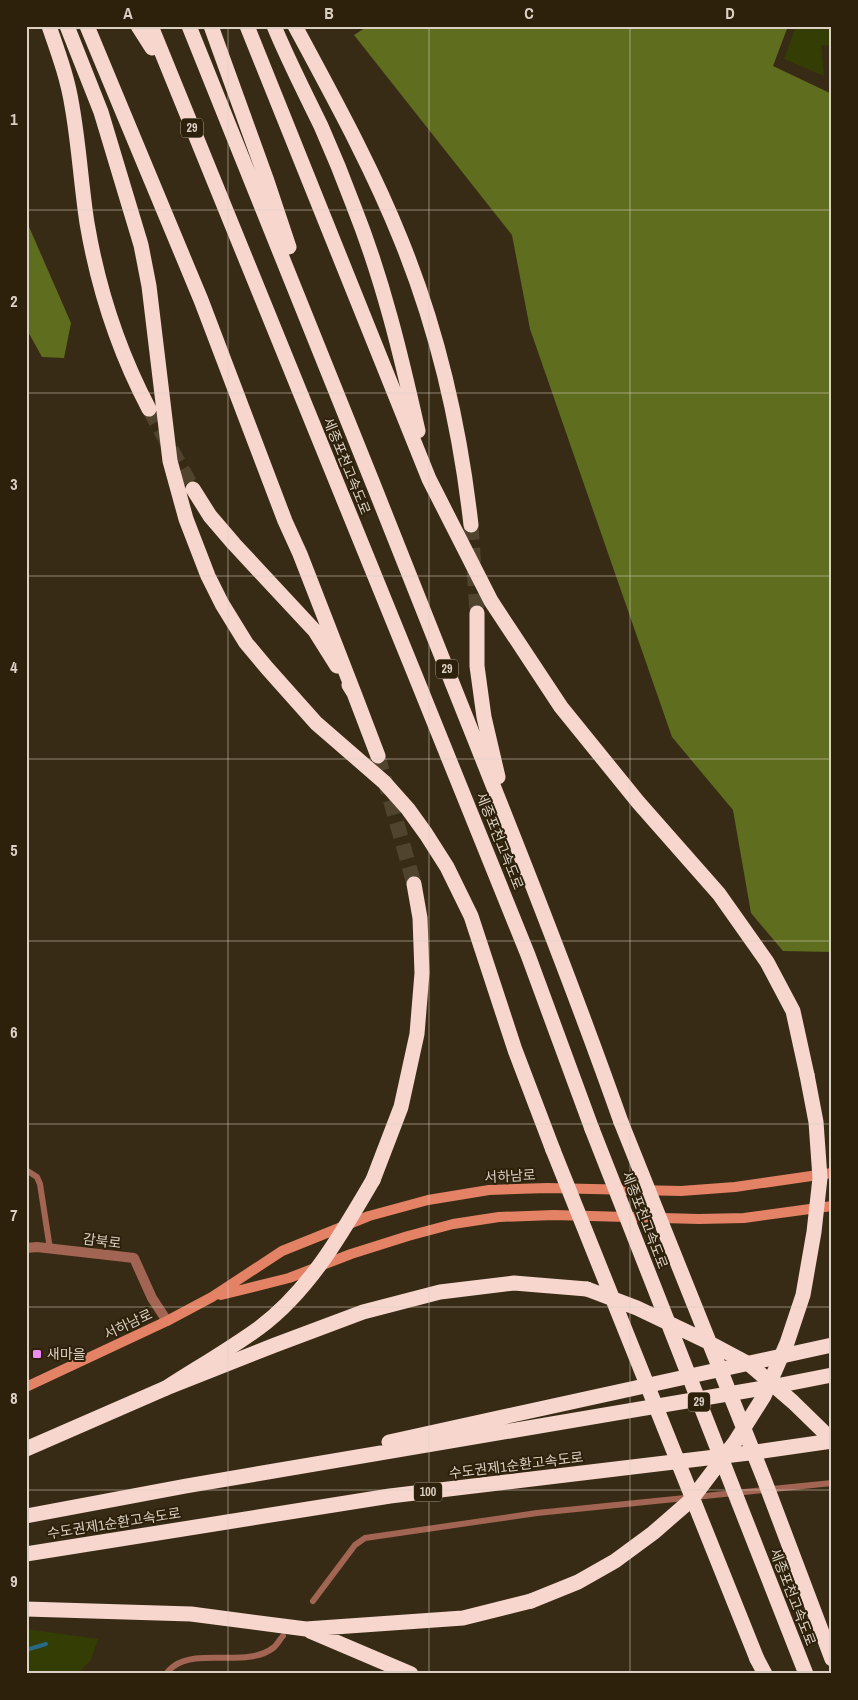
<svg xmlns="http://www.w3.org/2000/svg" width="858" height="1700" viewBox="0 0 858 1700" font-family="'Archivo Narrow','Noto Sans KR',sans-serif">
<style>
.green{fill:#343d04}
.forest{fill:#5f6d1e}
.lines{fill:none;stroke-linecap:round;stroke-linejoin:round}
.stream{stroke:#286983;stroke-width:4}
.highway-tunnel{stroke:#50442f;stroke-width:15;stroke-dasharray:15 8;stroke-linecap:butt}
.lane{stroke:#a26553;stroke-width:6}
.street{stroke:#a26553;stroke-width:10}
.secondary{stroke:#e48266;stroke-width:10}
.highway{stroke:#f6d6cd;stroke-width:15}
.highway-bridge{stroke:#f6d6cd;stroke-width:15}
.grid{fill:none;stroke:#dad1c4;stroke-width:1;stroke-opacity:0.55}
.poi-dot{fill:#f08bf6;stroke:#2e210b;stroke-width:2}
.labels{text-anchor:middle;stroke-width:4;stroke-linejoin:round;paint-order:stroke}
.shield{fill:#2e210b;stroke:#a69c8c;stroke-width:1}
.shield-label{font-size:12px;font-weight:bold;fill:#dad1c4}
.street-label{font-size:14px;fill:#dad1c4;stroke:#2e210b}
.poi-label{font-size:14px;fill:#dad1c4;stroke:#2e210b;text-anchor:start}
.neatline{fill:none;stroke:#dad1c4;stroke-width:2}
.grid-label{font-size:16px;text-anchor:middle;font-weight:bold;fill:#dad1c4}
</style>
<rect width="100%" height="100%" fill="#382b15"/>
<path class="green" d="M 796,26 L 832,26 L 832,46 L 821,45 L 824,76 L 784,59 Z
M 26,1629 L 98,1639 L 91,1660 L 79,1672 L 26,1674 Z"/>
<path class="forest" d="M 368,26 L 788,26 L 773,66 L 832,94 L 832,952 L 783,951 L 751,913 L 733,810 L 672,737 L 530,329 L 512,235 L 354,35 Z
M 26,220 L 71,323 L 64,358 L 42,357 L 26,328 Z"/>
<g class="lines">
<path class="stream" d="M 26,1650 L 46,1644"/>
<path class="highway-tunnel" d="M 149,409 L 193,489
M 471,525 L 477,613
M 378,756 L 414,884"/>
<path class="lane" d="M 26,1170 L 37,1177 L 40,1184 L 50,1249
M 313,1601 L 355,1545 L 365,1538 L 537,1513 L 832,1483
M 166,1674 C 168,1671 171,1668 174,1666 C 199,1648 247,1668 273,1648 C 277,1645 280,1639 283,1636"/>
<path class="street" d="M 26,1248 L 37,1247 L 134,1258 L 152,1298 L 167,1321"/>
<path class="secondary" d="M 221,1295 L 289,1278 L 351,1254 L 408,1236 L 453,1224 L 499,1217 L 554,1215 L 699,1219 L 744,1218 L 832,1206
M 26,1387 L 167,1321 L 212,1297 L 282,1251 L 369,1216 L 428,1200 L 489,1190 L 547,1188 L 681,1191 L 735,1187 L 832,1173"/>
<path class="highway" d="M 49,26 C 58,52 68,79 72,106 C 79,145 81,184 87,223 C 98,288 118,350 149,409
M 67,26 L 101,112 L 141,245 L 149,286 L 170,461 L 186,519 L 208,576 L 222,604 L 246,643 L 267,668 L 316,723 L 384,782 L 408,809 L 426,834 L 447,867 L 471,916 L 515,1050 L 553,1150
M 87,26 L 201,300 L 285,521 L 300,554 L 354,693
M 138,26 L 152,48
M 151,26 L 415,675 L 528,955 L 592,1129
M 189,26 C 278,246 366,465 453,685 C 511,830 569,975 621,1122
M 211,26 L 267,181 L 289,247
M 247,26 L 429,479 L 491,601 L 561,707 L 638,802 L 719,894 L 767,962 L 793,1011 L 807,1075
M 274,26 C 288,60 305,93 321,126 C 333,153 344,180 354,207 C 383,280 401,355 418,431
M 295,26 C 332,95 372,167 401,240 C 438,331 460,427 471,525
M 193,489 L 210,516 L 234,544 L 315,631 L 337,666
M 477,613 L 477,666 L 484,717 L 498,777
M 349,685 L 354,693 L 378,756
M 373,1180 L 401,1107 L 417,1034 L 422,973 L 420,918 L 414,884
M 389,1442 L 832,1345
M 26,1449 L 166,1388 L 275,1345 L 363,1312 L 440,1292 L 514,1283 L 587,1289
M 26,1516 L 186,1486 L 781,1385 L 832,1375
M 26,1554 L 390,1496 L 749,1453 L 832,1441
M 26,1609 L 191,1614 L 306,1629 L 463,1618 L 531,1601
M 310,1631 L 411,1674
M 757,1659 L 765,1674"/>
<path class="highway-bridge" d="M 621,1122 L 764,1479 L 832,1659
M 592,1129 L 806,1674
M 553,1150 L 757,1659
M 587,1289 L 637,1308 L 704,1340 L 749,1364 L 793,1402 L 832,1440
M 166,1388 C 197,1368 230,1349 259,1328 C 310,1290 342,1233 373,1180
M 531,1601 L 578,1582 L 615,1561 L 653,1533 L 691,1500 L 735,1442 L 764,1396 L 787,1343 L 803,1295 L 814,1232 L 820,1178 L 816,1122 L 807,1075"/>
</g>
<path class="grid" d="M 228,26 L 228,1674M 429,26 L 429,1674M 630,26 L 630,1674M 26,210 L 832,210M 26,393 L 832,393M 26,576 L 832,576M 26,759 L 832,759M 26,941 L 832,941M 26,1124 L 832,1124M 26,1307 L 832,1307M 26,1490 L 832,1490"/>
<rect class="poi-dot" x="32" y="1349" width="10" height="10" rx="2.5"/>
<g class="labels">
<g class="shield">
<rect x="181" y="118.5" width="22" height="19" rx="4"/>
<rect x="436" y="659.5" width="22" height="19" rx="4"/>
<rect x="688" y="1392.5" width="22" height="19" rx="4"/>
<rect x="414" y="1482.5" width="28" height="19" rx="4"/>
</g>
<g class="shield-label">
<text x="192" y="132">29</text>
<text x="447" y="673">29</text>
<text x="699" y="1406">29</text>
<text x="428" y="1496">100</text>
</g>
<g class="street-label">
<text transform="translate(347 466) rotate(68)" y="5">세종포천고속도로</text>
<text transform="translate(500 841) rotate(68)" y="5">세종포천고속도로</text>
<text transform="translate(510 1176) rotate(-3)" y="5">서하남로</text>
<text transform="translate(645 1220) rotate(69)" y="5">세종포천고속도로</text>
<text transform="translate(102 1241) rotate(7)" y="5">감북로</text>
<text transform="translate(128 1324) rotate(-25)" y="5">서하남로</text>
<text transform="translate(516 1465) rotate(-7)" y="5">수도권제1순환고속도로</text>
<text transform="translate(114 1523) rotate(-9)" y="5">수도권제1순환고속도로</text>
<text transform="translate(793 1597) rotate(69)" y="5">세종포천고속도로</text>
</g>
<g class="poi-label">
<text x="47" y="1359">새마을</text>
</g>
</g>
<rect width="858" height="1700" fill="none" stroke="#2e210b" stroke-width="55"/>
<rect x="28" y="28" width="802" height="1644" class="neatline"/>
<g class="grid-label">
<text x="128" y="19">A</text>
<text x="329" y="19">B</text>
<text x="529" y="19">C</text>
<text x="730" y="19">D</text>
<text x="14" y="125">1</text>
<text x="14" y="307">2</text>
<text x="14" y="490">3</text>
<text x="14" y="673">4</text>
<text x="14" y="856">5</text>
<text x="14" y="1038">6</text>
<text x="14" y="1221">7</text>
<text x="14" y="1404">8</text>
<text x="14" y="1587">9</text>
</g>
</svg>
